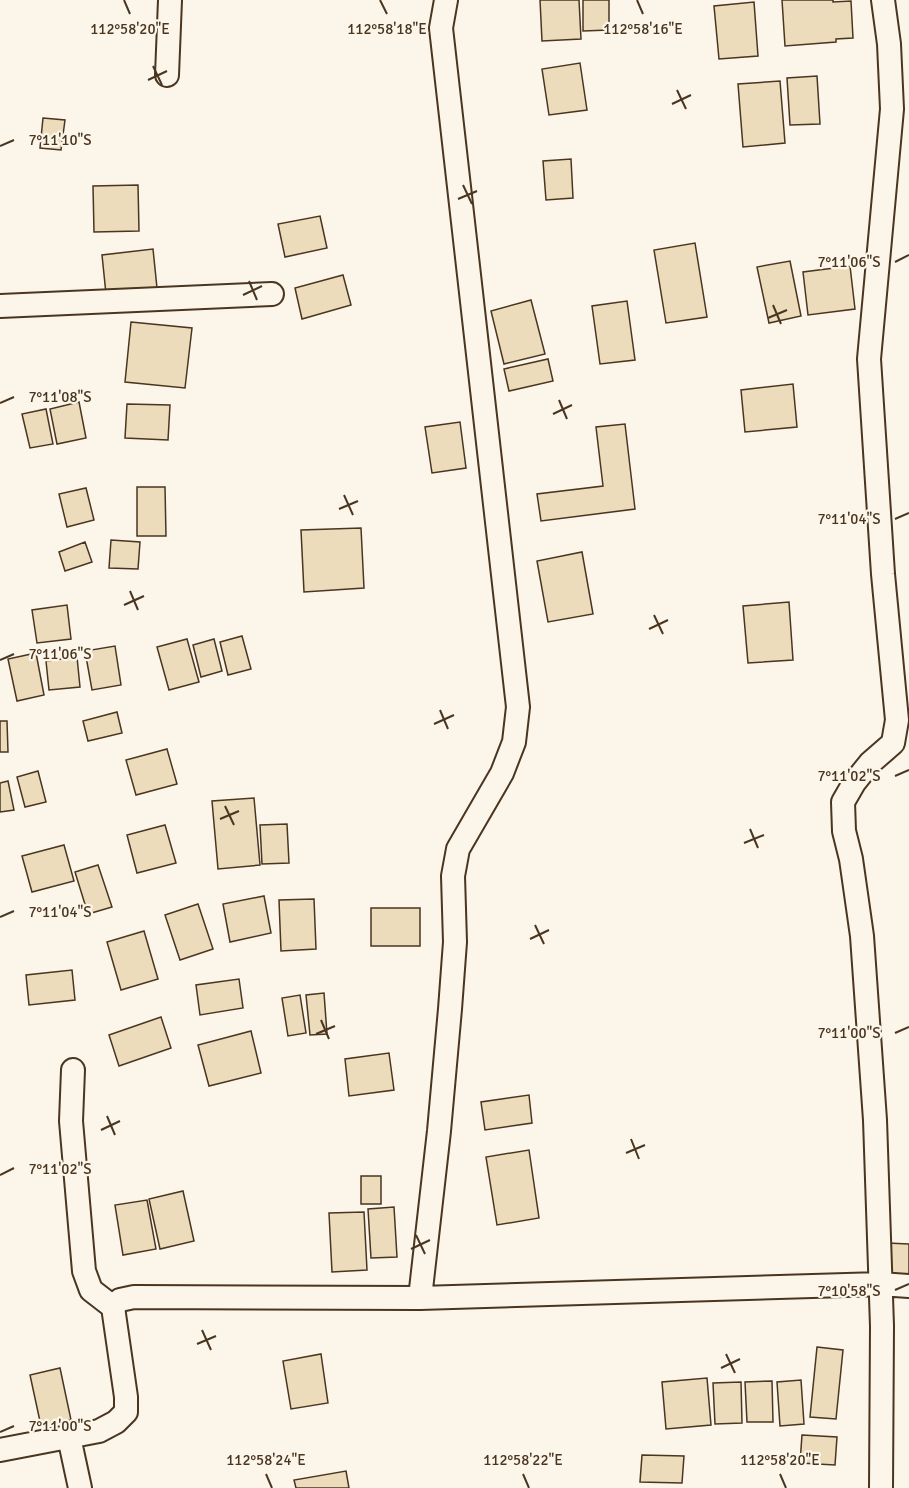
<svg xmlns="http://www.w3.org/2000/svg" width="909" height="1488" viewBox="0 0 909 1488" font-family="Signika,sans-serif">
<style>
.building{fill:#ecdcbc;stroke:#4a3520;stroke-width:1.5}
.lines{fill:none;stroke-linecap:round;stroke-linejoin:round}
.minor-casing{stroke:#4a3520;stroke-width:26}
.minor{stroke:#fbf6e9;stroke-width:22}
.ticks{fill:none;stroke:#4a3520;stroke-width:2}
.ticks-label{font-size:15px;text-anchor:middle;fill:#4a3520;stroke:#fbf6e9;stroke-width:4.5;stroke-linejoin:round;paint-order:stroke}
</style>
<rect width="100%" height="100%" fill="#fbf6e9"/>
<path class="building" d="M 540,0 L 579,0 L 581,39 L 542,41 Z
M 583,0 L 609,0 L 609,30 L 583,31 Z
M 782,0 L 833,0 L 833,2 L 851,1 L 853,38 L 836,39 L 836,42 L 785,46 Z
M 754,2 L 758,56 L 719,59 L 714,6 Z
M 580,63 L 587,110 L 549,115 L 542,69 Z
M 817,76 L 820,124 L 790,125 L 787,78 Z
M 780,81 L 785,143 L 743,147 L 738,84 Z
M 43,118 L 65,120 L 61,150 L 40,148 Z
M 571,159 L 573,198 L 546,200 L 543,161 Z
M 138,185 L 139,231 L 94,232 L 93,186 Z
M 320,216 L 327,248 L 285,257 L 278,224 Z
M 695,243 L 707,317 L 666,323 L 654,250 Z
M 153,249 L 157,288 L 106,294 L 102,255 Z
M 790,261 L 801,316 L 769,323 L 757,267 Z
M 850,266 L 855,309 L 808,315 L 803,272 Z
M 343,275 L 351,305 L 302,319 L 295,288 Z
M 531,300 L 545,354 L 504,364 L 491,311 Z
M 627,301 L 635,360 L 600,364 L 592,306 Z
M 131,322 L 192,328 L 185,388 L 125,382 Z
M 548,359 L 553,381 L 509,391 L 504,369 Z
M 793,384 L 797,427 L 745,432 L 741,390 Z
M 79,402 L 86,438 L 57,444 L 50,409 Z
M 127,404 L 170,405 L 168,440 L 125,438 Z
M 46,409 L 53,444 L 30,448 L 22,414 Z
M 460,422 L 466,468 L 432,473 L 425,427 Z
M 625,424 L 635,509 L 541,521 L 537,494 L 603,486 L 596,427 Z
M 137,487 L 165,487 L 166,536 L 137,536 Z
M 86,488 L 94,520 L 67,527 L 59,494 Z
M 361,528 L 364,588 L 304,592 L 301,530 Z
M 111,540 L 140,542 L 138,569 L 109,568 Z
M 85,542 L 92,562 L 65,571 L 59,552 Z
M 582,552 L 593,614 L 548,622 L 537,561 Z
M 789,602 L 793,660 L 748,663 L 743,606 Z
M 67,605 L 71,639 L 37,643 L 32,610 Z
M 242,636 L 251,669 L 228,675 L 220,642 Z
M 187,639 L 199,682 L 169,690 L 157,647 Z
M 214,639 L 222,671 L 201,677 L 193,645 Z
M 115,646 L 121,685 L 92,690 L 85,651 Z
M 36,653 L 44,695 L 17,701 L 8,659 Z
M 77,657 L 80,687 L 49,690 L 46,661 Z
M 117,712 L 122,733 L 88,741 L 83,721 Z
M 0,721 L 7,721 L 8,752 L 0,752 Z
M 167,749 L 177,784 L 136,795 L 126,760 Z
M 38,771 L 46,802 L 25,807 L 17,777 Z
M 8,781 L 14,810 L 0,812 L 0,783 Z
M 254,798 L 260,865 L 218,869 L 212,801 Z
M 287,824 L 289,863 L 262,864 L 260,825 Z
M 165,825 L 176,863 L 137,873 L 127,835 Z
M 64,845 L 74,881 L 32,892 L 22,856 Z
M 98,865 L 112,907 L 88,914 L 75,872 Z
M 264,896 L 271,933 L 230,942 L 223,904 Z
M 314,899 L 316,949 L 281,951 L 279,900 Z
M 198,904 L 213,949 L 180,960 L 165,915 Z
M 371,908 L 420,908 L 420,946 L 371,946 Z
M 144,931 L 158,979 L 121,990 L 107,942 Z
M 72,970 L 75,1000 L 29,1005 L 26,975 Z
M 239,979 L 243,1008 L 200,1015 L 196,985 Z
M 324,993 L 327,1034 L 310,1035 L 306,995 Z
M 300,995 L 306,1033 L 288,1036 L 282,998 Z
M 161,1017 L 171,1048 L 119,1066 L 109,1035 Z
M 251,1031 L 261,1073 L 209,1086 L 198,1045 Z
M 389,1053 L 394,1090 L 349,1096 L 345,1059 Z
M 529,1095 L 532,1123 L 485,1130 L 481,1102 Z
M 529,1150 L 539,1218 L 497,1225 L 486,1157 Z
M 361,1176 L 381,1176 L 381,1204 L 361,1204 Z
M 183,1191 L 194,1241 L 160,1249 L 149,1199 Z
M 147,1200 L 156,1249 L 123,1255 L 115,1205 Z
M 394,1207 L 397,1257 L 371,1258 L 368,1209 Z
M 364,1212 L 367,1270 L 332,1272 L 329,1213 Z
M 887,1243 L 909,1244 L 909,1278 L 885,1276 Z
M 817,1347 L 843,1350 L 836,1419 L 810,1417 Z
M 321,1354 L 328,1403 L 291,1409 L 283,1361 Z
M 60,1368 L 71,1420 L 41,1426 L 30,1375 Z
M 707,1378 L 711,1425 L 666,1429 L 662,1382 Z
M 801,1380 L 804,1424 L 780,1426 L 777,1382 Z
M 772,1381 L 773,1422 L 747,1422 L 745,1382 Z
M 741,1382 L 742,1423 L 715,1424 L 713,1383 Z
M 802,1435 L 837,1437 L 835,1465 L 800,1463 Z
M 642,1455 L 684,1456 L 682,1483 L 640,1482 Z
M 346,1471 L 349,1488 L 296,1488 L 294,1480 Z"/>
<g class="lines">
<defs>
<path id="minor" d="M 167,75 L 170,0
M 0,306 L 272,294
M 73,1070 L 71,1121 L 84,1271 L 91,1290 L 113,1307
M 420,1298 L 439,1131 L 450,1009 L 455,942 L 453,876 L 458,849 L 502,773 L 514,742 L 518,707 L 441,28 L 446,0
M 69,1437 L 80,1488
M 0,1450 L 99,1431 L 116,1422 L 126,1412 L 126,1397 L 113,1307 L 120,1300 L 134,1297 L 420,1298 L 880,1284 L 909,1286
M 881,1488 L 882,1326 L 875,1120 L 862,936 L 851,859 L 844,831 L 843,802 L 854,783 L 870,763 L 893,743 L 897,720 L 883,574 L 869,359 L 892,109 L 889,44 L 883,0"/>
</defs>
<use href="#minor" class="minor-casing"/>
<use href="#minor" class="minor"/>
</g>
<path class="ticks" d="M 124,0 L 130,14M 380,0 L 387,14M 637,0 L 643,14M 153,66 L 162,85M 148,80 L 167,71M 677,90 L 686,109M 672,104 L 691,95M 0,146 L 14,140M 463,185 L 472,204M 458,199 L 477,191M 895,262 L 909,255M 249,281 L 257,300M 243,295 L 262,286M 773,305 L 781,324M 768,318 L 787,310M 559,400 L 567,419M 0,403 L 14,397M 553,414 L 572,405M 344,495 L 353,515M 339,509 L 358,501M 895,519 L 909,513M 130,591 L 138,610M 124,605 L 144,596M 654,615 L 663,634M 649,629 L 668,620M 0,660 L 14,654M 440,710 L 448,729M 434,724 L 454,715M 895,776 L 909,770M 225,806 L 234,825M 220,819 L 239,811M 750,829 L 758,848M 744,843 L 764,835M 0,917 L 14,911M 535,925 L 544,944M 530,939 L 549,930M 321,1020 L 329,1039M 895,1033 L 909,1027M 316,1034 L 335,1026M 107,1116 L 115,1135M 101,1130 L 120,1121M 631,1139 L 639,1159M 626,1153 L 645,1145M 0,1175 L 14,1168M 416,1235 L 425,1254M 411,1249 L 430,1240M 895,1290 L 909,1284M 202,1330 L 211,1350M 197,1344 L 216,1336M 726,1354 L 735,1373M 721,1368 L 740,1359M 0,1432 L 14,1426M 266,1474 L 272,1488M 523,1474 L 529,1488M 780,1474 L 786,1488"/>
<g class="ticks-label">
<text x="130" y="34">112°58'20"E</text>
<text x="387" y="34">112°58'18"E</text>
<text x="643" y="34">112°58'16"E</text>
<text x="60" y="145">7°11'10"S</text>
<text x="849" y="267">7°11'06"S</text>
<text x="60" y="402">7°11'08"S</text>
<text x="849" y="524">7°11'04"S</text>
<text x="60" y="659">7°11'06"S</text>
<text x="849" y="781">7°11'02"S</text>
<text x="60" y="917">7°11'04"S</text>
<text x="849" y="1038">7°11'00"S</text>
<text x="60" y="1174">7°11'02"S</text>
<text x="849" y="1296">7°10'58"S</text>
<text x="60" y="1431">7°11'00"S</text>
<text x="266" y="1465">112°58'24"E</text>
<text x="523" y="1465">112°58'22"E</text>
<text x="780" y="1465">112°58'20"E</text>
</g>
</svg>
